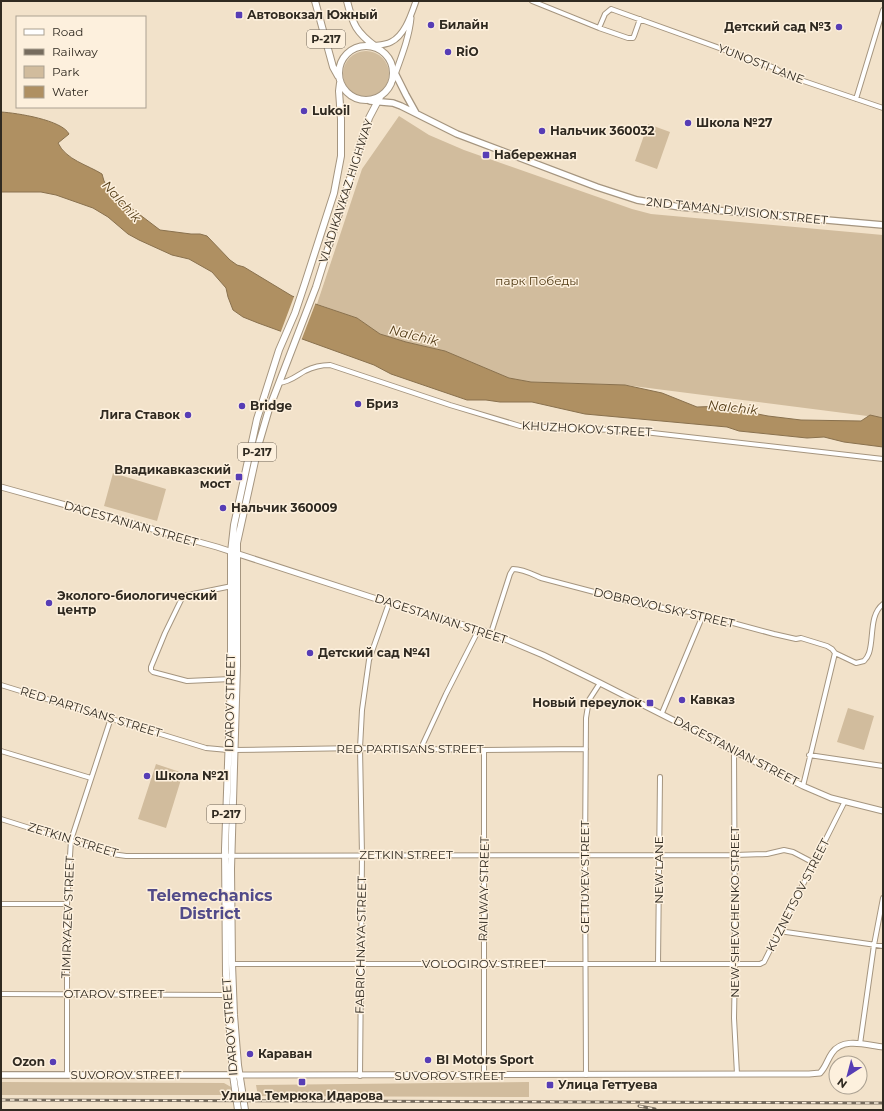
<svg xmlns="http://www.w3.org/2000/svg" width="884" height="1111" viewBox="0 0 884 1111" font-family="Montserrat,sans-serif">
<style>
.green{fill:#d1bc9d}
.water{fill:#af9062;stroke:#89714e}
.pier{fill:#f2e2ca}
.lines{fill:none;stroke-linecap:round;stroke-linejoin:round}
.minor-casing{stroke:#a5957f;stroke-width:6}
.tertiary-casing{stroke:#a5957f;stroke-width:7}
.secondary-casing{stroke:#a5957f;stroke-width:8}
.primary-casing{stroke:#a5957f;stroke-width:8}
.minor{stroke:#fff;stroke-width:4}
.tertiary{stroke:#fff;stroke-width:5}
.secondary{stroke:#fff;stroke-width:5.5}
.primary{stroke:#fff;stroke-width:6}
.rail-casing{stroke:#766c5e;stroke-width:3}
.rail{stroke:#fdf0dd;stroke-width:1.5;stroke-dasharray:4.5;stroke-linecap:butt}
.poi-dot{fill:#573db5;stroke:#fdf0dd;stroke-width:1.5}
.labels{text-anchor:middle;stroke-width:3;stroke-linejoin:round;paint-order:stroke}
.shield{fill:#fdf0dd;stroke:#6e6559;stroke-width:1}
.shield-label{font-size:11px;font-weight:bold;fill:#302a21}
.poi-label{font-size:12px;font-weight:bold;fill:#302a21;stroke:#fdf0dd;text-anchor:start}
.street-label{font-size:12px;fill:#302a21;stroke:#fdf0dd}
.park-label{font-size:12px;fill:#4e3711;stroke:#fdf0dd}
.water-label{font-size:13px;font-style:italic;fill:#543d18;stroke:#fdf0dd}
.district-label{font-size:16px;font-weight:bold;fill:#524b89;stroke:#fdf0dd}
</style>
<rect width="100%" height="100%" fill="#f2e2ca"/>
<path class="green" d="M343 74a23 23 0 1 1 46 0a23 23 0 1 1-46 0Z
M 399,116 L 429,135 L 464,150 L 632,209 L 651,214 L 883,235 L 883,418 L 625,385 L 531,382 L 509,378 L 445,351 L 406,342 L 380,334 L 357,318 L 317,304 L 362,169 Z
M 648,124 L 670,132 L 657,169 L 635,161 Z
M 113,473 L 166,489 L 157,521 L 104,506 Z
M 848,708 L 874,716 L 864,750 L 837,742 Z
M 156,764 L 183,773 L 166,828 L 138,819 Z
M 1,1082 L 224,1083 L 231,1087 L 231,1095 L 1,1095 Z
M 529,1082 L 529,1097 L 258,1096 L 256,1085 Z"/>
<path class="water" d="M 1,112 C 17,113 62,120 69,134 L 58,143 C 66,160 88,165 102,174 L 104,181 L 114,197 L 131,208 L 160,230 L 191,234 L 200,234 L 207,236 L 230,260 L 237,265 L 244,267 L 292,296 L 357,318 L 380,334 L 406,342 L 445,351 L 509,378 L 531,382 L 625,385 L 662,393 L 697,407 L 725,406 L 747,412 L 768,416 L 801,420 L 861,421 L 870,415 L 883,418 L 883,447 L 844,442 L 824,437 L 807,438 L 739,431 L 727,427 L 585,414 L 532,402 L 500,402 L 486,400 L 467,400 L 391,374 L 374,365 L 258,323 L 243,317 L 233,310 L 228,297 L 226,288 L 212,272 L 189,259 L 172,255 L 139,240 L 128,234 L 108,217 L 93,208 L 56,195 L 41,192 L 1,192 Z"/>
<path class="pier" d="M 295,294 L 316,302 L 301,341 L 280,334 Z"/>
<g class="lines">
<defs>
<path id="minor" d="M 532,1 L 599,28 L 628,38 L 633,38 L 634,36 L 640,19
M 599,28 L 605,14 L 611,9 L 775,68 L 783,74 L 883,108
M 856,99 L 883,10
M 279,383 C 290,382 296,376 305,371 C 313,367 322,365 330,365 L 450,405 L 520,426 L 635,431 L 883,459
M 491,633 L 510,574 L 513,569 C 523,569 532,574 541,578 L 640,604 L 696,613 L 774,634 L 796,639 L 801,638 L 827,646 L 832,649 L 835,653 L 856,663 L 864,661 C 866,659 868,656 869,653 C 874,638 869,615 883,604
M 231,679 L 187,681 L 153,672 L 151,670 L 151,667 L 165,633 L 183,596 L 232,586
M 1,685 L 206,748 L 228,750
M 662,713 L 703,615
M 421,748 L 446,694 L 479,629
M 234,750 L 360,748 L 484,750 L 586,749
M 734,750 L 735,964 L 734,1018 L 737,1074
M 1,751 L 91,778
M 809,755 L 883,766
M 803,786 L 835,653
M 1,819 L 112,854 L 126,856 L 735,855 L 767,854 L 784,850 L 793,852 L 814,863
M 1,904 L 67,904
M 779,931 L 883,946
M 232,964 L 760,964 L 764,962 L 845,801
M 658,964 L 660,777
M 1,994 L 227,995
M 860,1044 L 874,945 L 883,898
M 67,1074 L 67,904 L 71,840 L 111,718
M 586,1075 L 585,855 L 586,718 L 589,700 L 600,683
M 360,1076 L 362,855 L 360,748 L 362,710 L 369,660 L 389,603
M 484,1076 C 483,967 485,859 484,750"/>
<path id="tertiary" d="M 372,46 C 378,45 385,45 391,42 C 405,35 411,15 416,1
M 393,80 C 400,60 409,39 411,18
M 1,487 L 217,547 L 389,603 L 491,633 L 543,655 L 600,683 L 803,786 L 831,798 L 883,811
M 240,1075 L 809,1074 L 820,1073 C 826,1067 827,1060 832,1053 C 843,1037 866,1045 883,1047"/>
<path id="secondary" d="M 393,69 L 406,95 L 416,113
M 370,101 L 393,103 L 401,106 L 457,134 L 597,187 L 637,200 L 680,207 L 883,225
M 1,1075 L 237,1075"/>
<path id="primary" d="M 315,1 L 333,67 L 338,76
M 347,1 C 353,25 356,32 376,47
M339 73a27 27 0 1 1 54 0a27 27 0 1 1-54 0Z
M 238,1110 L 233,1075 L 226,974 L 225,849 L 231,679 L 231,552 L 234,525 L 257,419 L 279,350 L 295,313 L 305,283 L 334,193 L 341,156 L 341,119 L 339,91 L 340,83
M 245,1110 L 238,1065 L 234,1015 L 232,964 L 231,869 L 237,666 L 237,543 L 259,443 L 269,409 L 316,287 L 369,118 L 380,97"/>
</defs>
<use href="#minor" class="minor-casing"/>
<use href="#tertiary" class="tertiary-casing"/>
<use href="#secondary" class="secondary-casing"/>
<use href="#primary" class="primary-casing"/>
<use href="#minor" class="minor"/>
<use href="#tertiary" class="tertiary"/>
<use href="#secondary" class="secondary"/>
<use href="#primary" class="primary"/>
<defs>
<path id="rail" d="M 1,1100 L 883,1103
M 639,1106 L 655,1109"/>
</defs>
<use href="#rail" class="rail-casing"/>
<use href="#rail" class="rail"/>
</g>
<g class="poi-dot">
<rect x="235" y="11" width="8" height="8" rx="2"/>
<circle cx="431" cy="25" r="4"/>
<circle cx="839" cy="27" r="4"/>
<circle cx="448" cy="52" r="4"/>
<circle cx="304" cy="111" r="4"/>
<circle cx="688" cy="123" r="4"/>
<circle cx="542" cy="131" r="4"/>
<rect x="482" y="151" width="8" height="8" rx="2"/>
<circle cx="358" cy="404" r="4"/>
<circle cx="242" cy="406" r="4"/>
<circle cx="188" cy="415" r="4"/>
<rect x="235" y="473" width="8" height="8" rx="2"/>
<circle cx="223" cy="508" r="4"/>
<circle cx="49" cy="603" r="4"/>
<circle cx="310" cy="653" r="4"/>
<circle cx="682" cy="700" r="4"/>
<rect x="646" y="699" width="8" height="8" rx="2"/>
<circle cx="147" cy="776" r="4"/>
<circle cx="250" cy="1054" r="4"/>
<circle cx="428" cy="1060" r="4"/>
<circle cx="53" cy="1062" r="4"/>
<rect x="298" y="1078" width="8" height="8" rx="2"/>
<rect x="546" y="1081" width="8" height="8" rx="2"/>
</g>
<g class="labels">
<g class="shield">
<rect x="307" y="30" width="38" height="18" rx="3"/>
<rect x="238" y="443" width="38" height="18" rx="3"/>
<rect x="207" y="805" width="38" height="18" rx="3"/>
</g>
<g class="shield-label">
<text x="326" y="43">Р-217</text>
<text x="257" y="456">Р-217</text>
<text x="226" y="818">Р-217</text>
</g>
<g class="poi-label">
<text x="247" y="19">Автовокзал Южный</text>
<text x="439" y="29">Билайн</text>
<text x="831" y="31" text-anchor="end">Детский сад №3</text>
<text x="456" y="56">RiO</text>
<text x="312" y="115">Lukoil</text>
<text x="696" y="127">Школа №27</text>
<text x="550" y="135">Нальчик 360032</text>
<text x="494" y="159">Набережная</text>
<text x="366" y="408">Бриз</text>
<text x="250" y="410">Bridge</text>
<text x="180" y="419" text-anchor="end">Лига Ставок</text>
<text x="231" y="474" text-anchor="end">Владикавказский<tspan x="231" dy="14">мост</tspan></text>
<text x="231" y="512">Нальчик 360009</text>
<text x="57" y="600">Эколого-биологический<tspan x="57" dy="14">центр</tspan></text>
<text x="318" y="657">Детский сад №41</text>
<text x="690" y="704">Кавказ</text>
<text x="642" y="707" text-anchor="end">Новый переулок</text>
<text x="155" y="780">Школа №21</text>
<text x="258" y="1058">Караван</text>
<text x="436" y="1064">BI Motors Sport</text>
<text x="45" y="1066" text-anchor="end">Ozon</text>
<text x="558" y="1089">Улица Геттуева</text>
<text x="302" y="1100" text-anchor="middle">Улица Темрюка Идарова</text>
</g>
<g class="street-label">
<text transform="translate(761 64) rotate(21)" y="4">YUNOSTI LANE</text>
<text transform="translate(346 191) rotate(-72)" y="4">VLADIKAVKAZ HIGHWAY</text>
<text transform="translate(737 211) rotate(6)" y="4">2ND TAMAN DIVISION STREET</text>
<text transform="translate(587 429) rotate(3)" y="4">KHUZHOKOV STREET</text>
<text transform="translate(131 524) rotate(16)" y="4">DAGESTANIAN STREET</text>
<text transform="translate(664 608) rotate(13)" y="4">DOBROVOLSKY STREET</text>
<text transform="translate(441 619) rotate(18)" y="4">DAGESTANIAN STREET</text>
<text transform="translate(230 703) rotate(-89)" y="4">IDAROV STREET</text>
<text transform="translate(91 712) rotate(17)" y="4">RED PARTISANS STREET</text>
<text x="410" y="753">RED PARTISANS STREET</text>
<text transform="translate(736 751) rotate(27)" y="4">DAGESTANIAN STREET</text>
<text transform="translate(73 840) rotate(17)" y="4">ZETKIN STREET</text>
<text x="406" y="859">ZETKIN STREET</text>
<text transform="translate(659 870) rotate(-90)" y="4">NEW LANE</text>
<text transform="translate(585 877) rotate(-90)" y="4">GETTUYEV STREET</text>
<text transform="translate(484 889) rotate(-89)" y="4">RAILWAY STREET</text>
<text transform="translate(798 895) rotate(-63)" y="4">KUZNETSOV STREET</text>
<text transform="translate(735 912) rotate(-90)" y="4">NEW-SHEVCHENKO STREET</text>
<text transform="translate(68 917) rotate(-88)" y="4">TIMIRYAZEV STREET</text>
<text transform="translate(361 945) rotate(-89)" y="4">FABRICHNAYA STREET</text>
<text x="484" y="968">VOLOGIROV STREET</text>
<text x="114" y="998">OTAROV STREET</text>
<text transform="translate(230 1027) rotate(-94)" y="4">IDAROV STREET</text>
<text x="126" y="1079">SUVOROV STREET</text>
<text x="450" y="1080">SUVOROV STREET</text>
</g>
<g class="park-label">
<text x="537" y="285">парк Победы</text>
</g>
<g class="water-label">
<text transform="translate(122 201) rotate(48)" y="5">Nalchik</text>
<text transform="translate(414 335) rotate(14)" y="5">Nalchik</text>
<text transform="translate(733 407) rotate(6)" y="5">Nalchik</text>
</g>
<g class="district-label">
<text x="210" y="901">Telemechanics<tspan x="210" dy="18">District</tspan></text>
</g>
</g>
<rect width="884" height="1111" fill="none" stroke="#302a21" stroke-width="4"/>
<rect x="16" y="16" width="130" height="92" fill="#fdf0dd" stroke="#aba192"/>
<rect x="24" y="29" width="20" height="6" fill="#ffffff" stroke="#aba192"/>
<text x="52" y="36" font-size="12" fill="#302a21">Road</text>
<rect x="24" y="49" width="20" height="6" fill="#766c5e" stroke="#aba192"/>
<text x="52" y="56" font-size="12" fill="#302a21">Railway</text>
<rect x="24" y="66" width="20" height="12" fill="#d1bc9d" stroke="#aba192"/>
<text x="52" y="76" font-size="12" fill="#302a21">Park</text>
<rect x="24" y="86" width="20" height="12" fill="#af9062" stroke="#aba192"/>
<text x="52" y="96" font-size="12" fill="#302a21">Water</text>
<g transform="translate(848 1075) rotate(216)"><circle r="19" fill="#fdf0dd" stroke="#aba192"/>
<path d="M0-3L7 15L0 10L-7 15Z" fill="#573db5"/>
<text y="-6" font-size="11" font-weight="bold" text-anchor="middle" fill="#302a21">N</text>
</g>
</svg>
